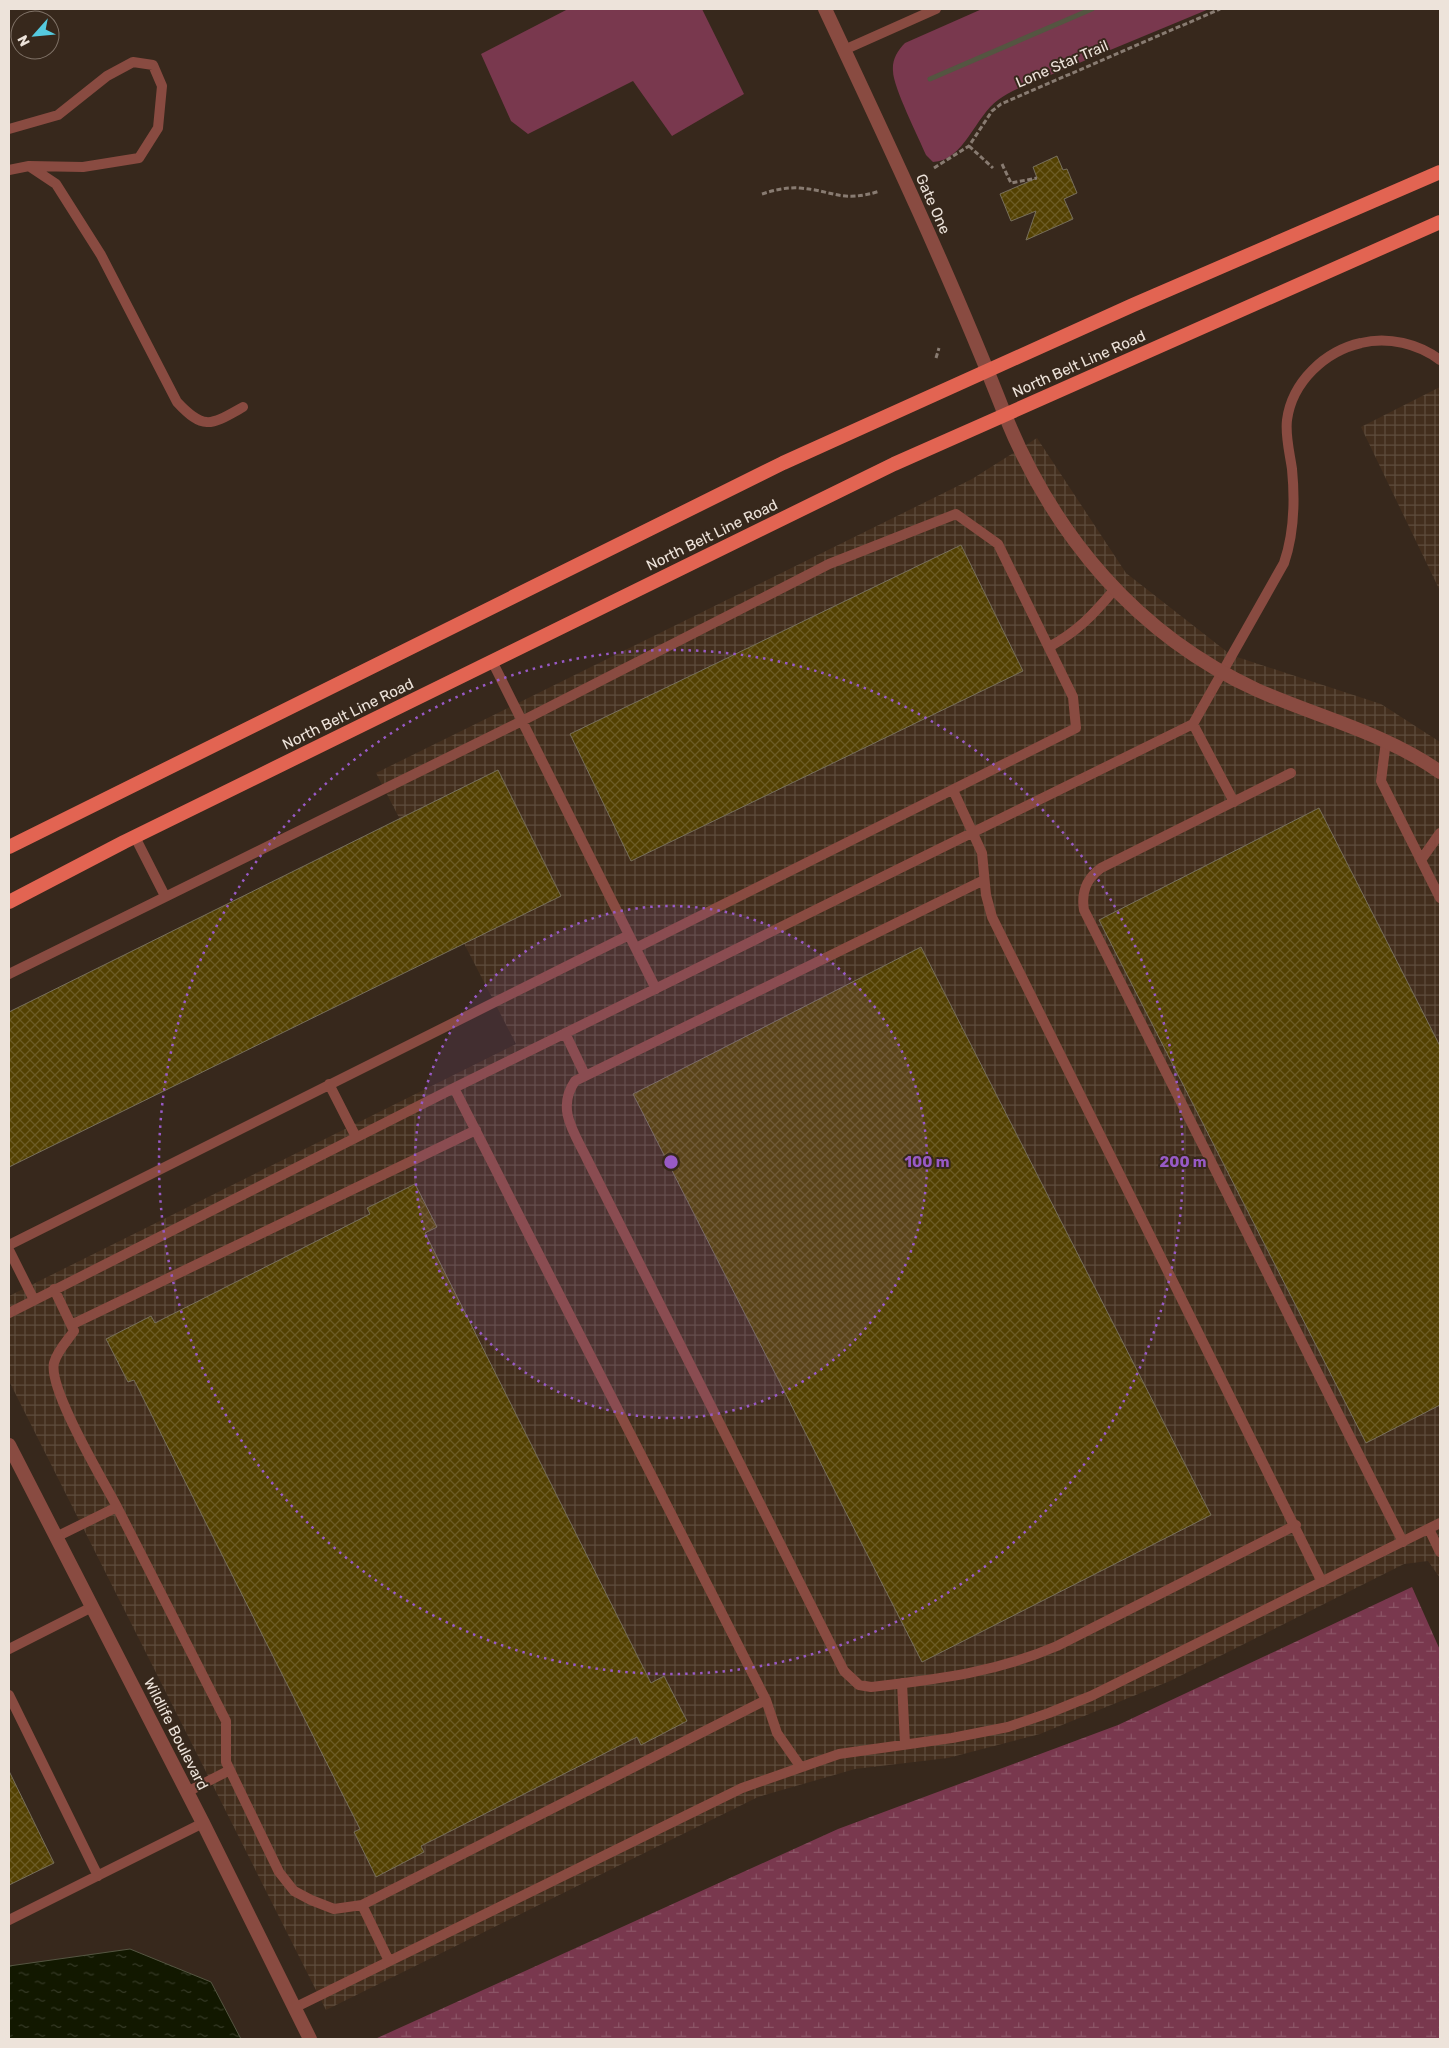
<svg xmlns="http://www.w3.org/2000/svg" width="1449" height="2048" viewBox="0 0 1449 2048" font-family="Rubik,sans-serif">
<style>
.industrial{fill:url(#industrial-grid)}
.green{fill:#79384e}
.wetland{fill:url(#wetland-marsh)}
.water{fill:url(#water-ripples);stroke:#545541}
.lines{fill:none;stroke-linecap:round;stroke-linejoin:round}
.stream{stroke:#545541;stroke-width:5}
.building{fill:url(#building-cross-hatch);stroke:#776f5b}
.path{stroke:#887b71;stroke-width:3;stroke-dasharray:5 2.5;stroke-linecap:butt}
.service{stroke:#894b41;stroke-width:10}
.minor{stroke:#894b41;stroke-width:14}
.tertiary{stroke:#894b41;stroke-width:14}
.primary{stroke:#e26452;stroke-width:14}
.ring{fill:none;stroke:#985ac6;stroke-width:2.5;stroke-dasharray:2.5 5}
.labels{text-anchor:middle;stroke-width:4;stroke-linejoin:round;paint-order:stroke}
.street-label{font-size:15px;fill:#ede3da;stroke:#37281c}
.centre{fill:#985ac6;stroke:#37281c;stroke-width:2.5}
.ring-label{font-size:15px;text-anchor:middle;font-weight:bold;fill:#985ac6;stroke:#37281c;stroke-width:4;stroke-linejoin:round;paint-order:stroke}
</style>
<defs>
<pattern id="industrial-grid" width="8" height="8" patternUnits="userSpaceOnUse" patternTransform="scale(1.25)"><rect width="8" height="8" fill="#432e1d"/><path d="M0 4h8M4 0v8" fill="none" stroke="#5e4c3d"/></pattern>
<pattern id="wetland-marsh" width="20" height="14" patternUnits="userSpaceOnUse" patternTransform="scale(1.25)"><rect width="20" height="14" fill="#79384e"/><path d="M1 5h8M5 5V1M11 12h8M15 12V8" fill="none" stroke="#8c5567"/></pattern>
<pattern id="water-ripples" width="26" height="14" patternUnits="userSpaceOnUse" patternTransform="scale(1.25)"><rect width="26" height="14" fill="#121800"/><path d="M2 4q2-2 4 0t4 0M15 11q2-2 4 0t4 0" fill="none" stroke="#353925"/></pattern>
<pattern id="building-cross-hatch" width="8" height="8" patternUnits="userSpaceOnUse" patternTransform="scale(1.25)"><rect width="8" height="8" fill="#534102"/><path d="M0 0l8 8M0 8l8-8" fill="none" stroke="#6c5c26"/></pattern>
</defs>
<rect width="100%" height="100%" fill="#37281c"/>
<path class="industrial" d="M 1440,387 L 1440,591 L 1361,427 Z
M 1037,438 L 1126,573 L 1231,655 L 1381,704 L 1440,742 L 1440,1578 L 1428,1561 L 1404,1564 L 1170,1681 L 1040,1734 L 948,1758 L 855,1769 L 758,1797 L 326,2010 L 9,1381 L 9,1296 L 516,1044 L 376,773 L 972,479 Z"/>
<path class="green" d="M 568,9 L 702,9 L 744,94 L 672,136 L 633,81 L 528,134 L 511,121 L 481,54 Z
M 982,9 L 1209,9 C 1162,29 1114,48 1067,68 C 1045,78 1018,86 998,100 C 976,115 964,161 933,162 L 926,155 C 919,138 893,87 893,71 C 892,60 897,51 905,43 Z"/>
<path class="wetland" d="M 1412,1587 L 1440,1650 L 1440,2039 L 375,2039 L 838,1829 L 1118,1725 Z"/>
<path class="water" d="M 130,1949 L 211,1982 L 241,2039 L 9,2039 L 9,1966 Z"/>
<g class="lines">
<path class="stream" d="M 930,79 L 1092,9"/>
</g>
<path class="building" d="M 1057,156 L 1063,170 L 1067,169 L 1077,193 L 1064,199 L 1073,219 L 1026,240 L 1036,211 L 1011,221 L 1000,194 L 1037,178 L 1033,167 Z
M 961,545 L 1023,671 L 631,861 L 570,734 Z
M 498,770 L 561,896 L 9,1167 L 9,1012 Z
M 1319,808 L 1440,1046 L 1440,1405 L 1366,1443 L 1099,920 Z
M 921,947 L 1211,1515 L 922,1662 L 633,1094 Z
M 415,1184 L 437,1227 L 425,1233 L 651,1683 L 664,1676 L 687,1721 L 641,1745 L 637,1737 L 421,1846 L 424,1852 L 376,1877 L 354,1832 L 360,1829 L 134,1380 L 128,1382 L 106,1339 L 151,1316 L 155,1323 L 370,1214 L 367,1208 Z
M 9,1771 L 54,1863 L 9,1885 Z"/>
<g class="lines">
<path class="path" d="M 969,146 L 993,168
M 1002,164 L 1011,183 L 1037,178
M 934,168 L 969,146 L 992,111 L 1001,104 L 1220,9
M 762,194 C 774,190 787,187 800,188 C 835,191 842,203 880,191
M 936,358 L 939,348"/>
<path class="service" d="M 844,50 L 936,9
M 9,129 L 58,115 L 107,76 L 133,62 L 153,65 L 162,86 L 158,128 L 139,158 L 83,167 L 29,166
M 9,170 L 29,166 L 56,184 L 101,255 L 177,402 C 204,431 211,425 243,407
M 1049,647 C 1078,631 1093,615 1114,590
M 492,661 L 656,989
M 1193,724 L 1234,802
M 1386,741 L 1381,781 L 1440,898
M 1291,773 L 1101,868 C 1086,879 1081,892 1084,910 L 1403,1542
M 953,790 L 982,853 L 986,895 L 992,917 L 1322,1582
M 135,837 L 165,896
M 1421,860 L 1440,833
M 984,880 L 575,1081 C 556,1109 574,1132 587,1159 L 844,1671 L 859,1685 L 871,1687 C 938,1679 994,1673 1057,1646 L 1296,1525
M 9,974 L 522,721 L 829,564 L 956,514 L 998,544 L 1073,697 L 1076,728 L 636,948
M 565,1033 L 585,1075
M 329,1084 L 356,1137
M 454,1088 L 766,1700
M 9,1245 L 629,935
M 9,1250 L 34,1300
M 54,1289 L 74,1331 C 67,1341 57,1351 54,1363 C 48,1389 103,1480 117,1507 L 56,1537
M 9,1313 L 454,1088 L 1193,724 L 1284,563 C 1294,534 1295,500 1292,469 C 1290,454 1285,436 1287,420 C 1292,382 1325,351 1361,343 C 1388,336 1419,344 1440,360
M 71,1325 L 476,1130
M 117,1507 L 226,1721 L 226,1762 L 279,1872 L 294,1891 L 311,1900 L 334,1909 L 362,1905 L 766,1700 L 777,1733 L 800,1766
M 1429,1529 L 1440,1552
M 9,1649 L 92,1607
M 902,1683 L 905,1744
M 9,1695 L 98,1876
M 187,1792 L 230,1770
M 362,1905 L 389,1961
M 9,1920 L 203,1823
M 294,2008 L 742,1788 L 839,1754 L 952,1738 L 1008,1727 L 1049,1713 L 1091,1696 L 1440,1523"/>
<path class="minor" d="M 1005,415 C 1054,536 1137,635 1257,690 C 1318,717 1385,733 1440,772"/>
<path class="tertiary" d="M 825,9 C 888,143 951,277 1005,415
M 9,1445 L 203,1823 L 310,2039"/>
<path class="primary" d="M 9,847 L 783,463 L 1133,305 L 1440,172
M 9,902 L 124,842 L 894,464 L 1440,222"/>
</g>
<circle cx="671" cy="1162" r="256" fill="#985ac6" fill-opacity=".12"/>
<g class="ring">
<circle cx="671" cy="1162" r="256"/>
<circle cx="671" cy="1162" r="512"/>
</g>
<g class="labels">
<g class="street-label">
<text transform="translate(1062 64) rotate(-23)" y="5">Lone Star Trail</text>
<text transform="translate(933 204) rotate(66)" y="5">Gate One</text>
<text transform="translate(1079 364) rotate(-24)" y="5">North Belt Line Road</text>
<text transform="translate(712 535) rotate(-26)" y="5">North Belt Line Road</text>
<text transform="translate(348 714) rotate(-26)" y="5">North Belt Line Road</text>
<text transform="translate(176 1734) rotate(63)" y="5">Wildlife Boulevard</text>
</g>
</g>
<circle cx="671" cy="1162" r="8" class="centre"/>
<g class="ring-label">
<text x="927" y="1167">100 m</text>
<text x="1183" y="1167">200 m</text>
</g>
<rect width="1449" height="2048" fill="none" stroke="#ede3da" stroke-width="20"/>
<g transform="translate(35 35) rotate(243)"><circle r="24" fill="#37281c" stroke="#807368"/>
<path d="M0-4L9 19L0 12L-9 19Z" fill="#55cadf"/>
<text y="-8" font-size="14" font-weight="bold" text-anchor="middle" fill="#ede3da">N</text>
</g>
</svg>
